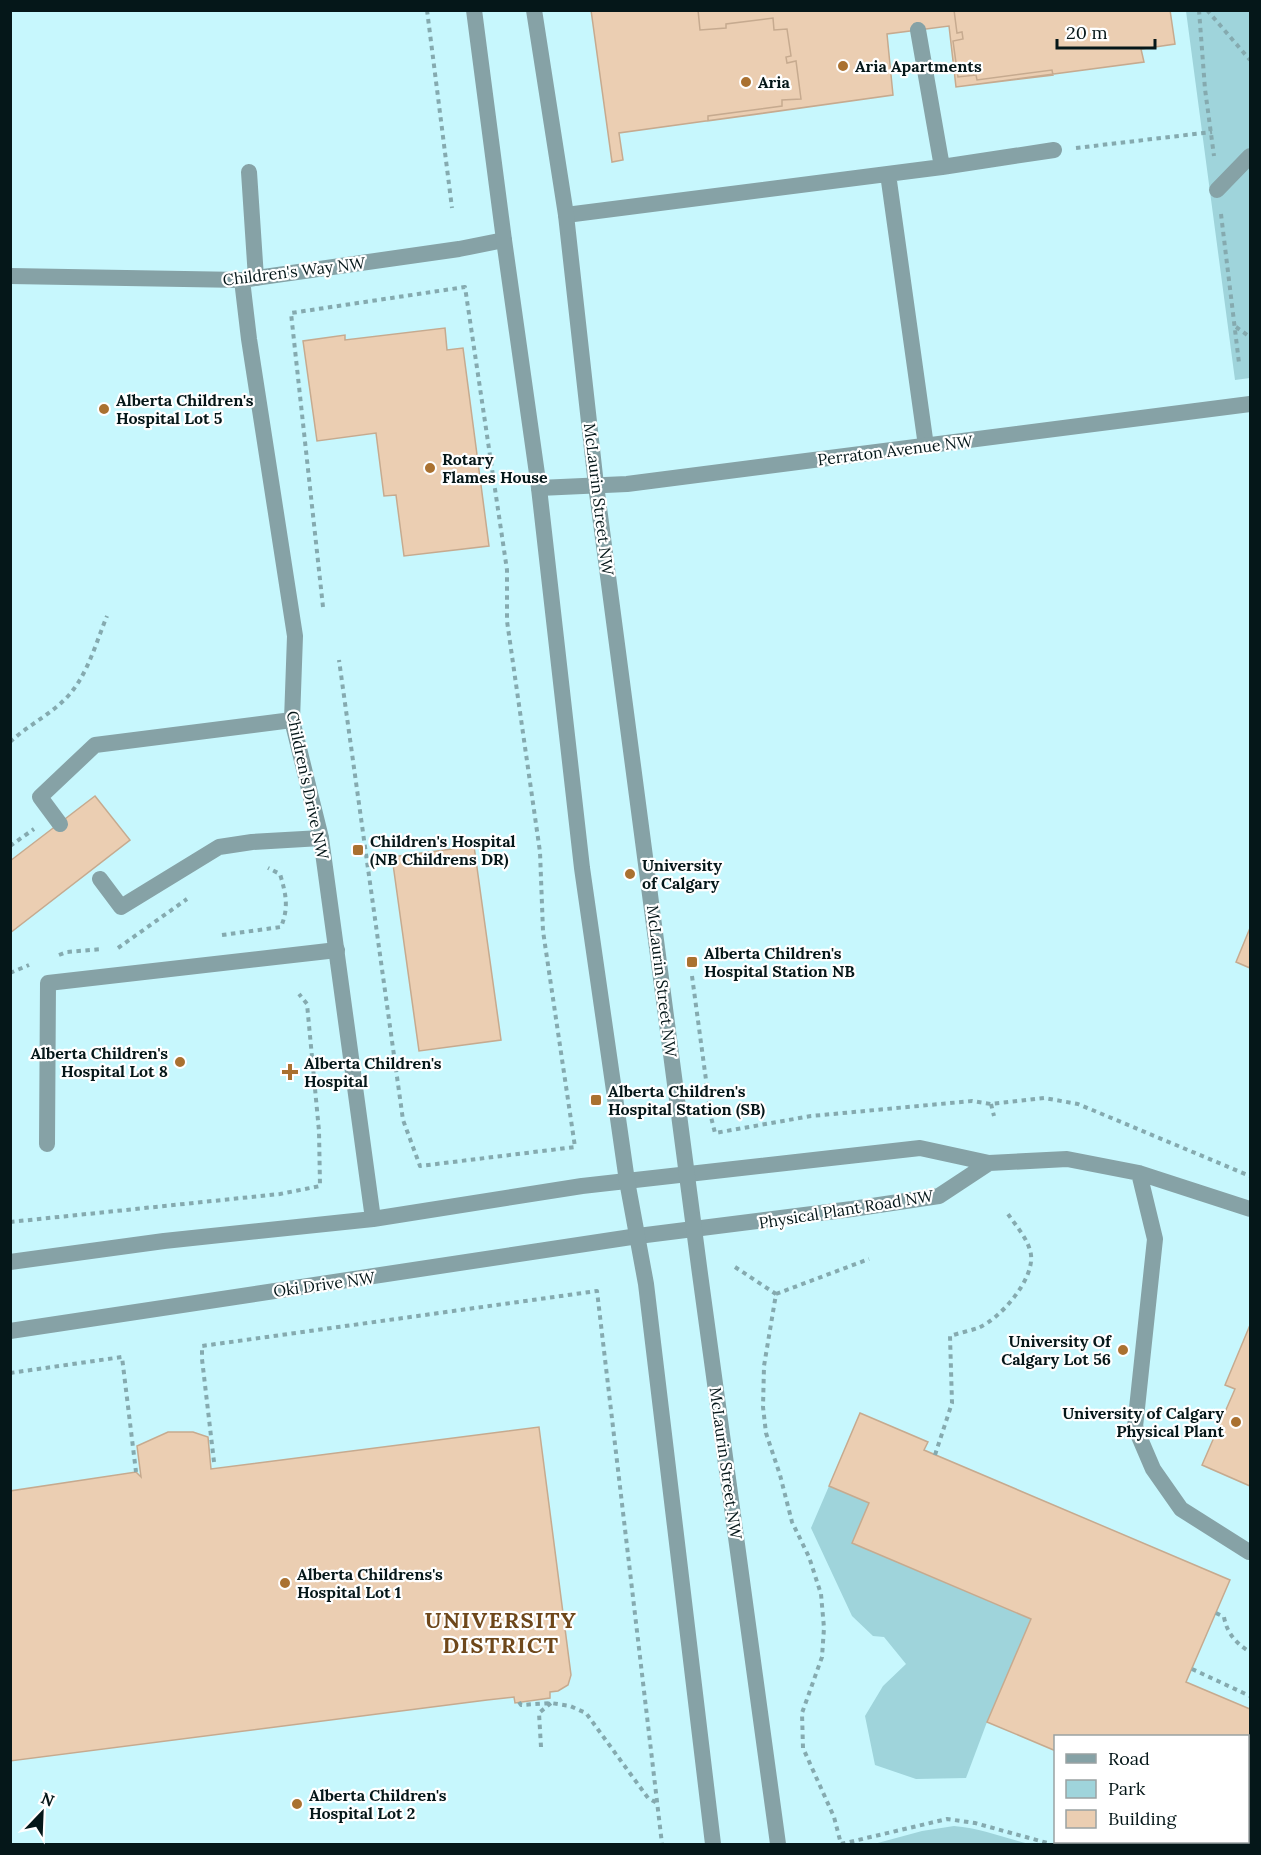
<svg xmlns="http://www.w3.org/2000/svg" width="1261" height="1855" viewBox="0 0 1261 1855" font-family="Lora,serif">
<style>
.green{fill:#9fd4db}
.building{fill:#ebceb2;stroke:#c6aa8f;stroke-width:1.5}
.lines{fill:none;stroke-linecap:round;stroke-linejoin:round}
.path{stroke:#85aaaf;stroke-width:4;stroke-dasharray:4.5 4.5;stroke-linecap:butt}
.service{stroke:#86a2a6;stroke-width:16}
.pedestrian{stroke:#86a2a6;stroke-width:16}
.minor{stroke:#86a2a6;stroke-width:16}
.tertiary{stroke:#86a2a6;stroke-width:16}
.poi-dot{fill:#aa7130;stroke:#fff;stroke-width:2}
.labels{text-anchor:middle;stroke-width:4.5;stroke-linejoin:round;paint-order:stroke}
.poi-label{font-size:16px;font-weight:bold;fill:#051719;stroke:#fff;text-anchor:start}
.street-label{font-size:16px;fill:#051719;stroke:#fff}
.district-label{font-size:22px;font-weight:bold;letter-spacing:1.5px;fill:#6e471a;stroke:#fff}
</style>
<rect width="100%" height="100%" fill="#c7f7fd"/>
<path class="green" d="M 1186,11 L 1250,11 L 1250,378 L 1235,380 Z
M 829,1486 L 869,1503 L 852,1543 L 1031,1619 L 987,1722 L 966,1778 L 916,1779 L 875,1765 L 865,1716 L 883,1686 L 906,1664 L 884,1637 L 873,1636 L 852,1616 L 811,1528 Z
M 954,1826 C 981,1828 1004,1838 1029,1844 L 874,1844 L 922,1831 Z"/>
<path class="building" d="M 591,10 L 1170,10 L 1175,44 L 1141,49 L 1144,62 L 956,87 L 949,26 L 887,34 L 893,95 L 619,133 L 623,160 L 612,162 Z
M 698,10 L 954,10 L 957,33 L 962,32 L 963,39 L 953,41 L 958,77 L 976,75 L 977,80 L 1052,70 L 1053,75 L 956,87 L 949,26 L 887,34 L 893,95 L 708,121 L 708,116 L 782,106 L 782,100 L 801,99 L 796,61 L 787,63 L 786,57 L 791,56 L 787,29 L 774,30 L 773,18 L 726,24 L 726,28 L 700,30 Z
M 445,328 L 447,350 L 463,348 L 489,546 L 404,556 L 396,495 L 384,496 L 376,433 L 317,441 L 303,341 L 345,335 L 345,340 Z
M 95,796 L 130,840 L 10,933 L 10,861 Z
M 474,846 L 501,1040 L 419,1051 L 392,857 Z
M 1250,928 L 1250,968 L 1236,962 Z
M 1250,1325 L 1250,1486 L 1202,1465 L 1235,1389 L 1225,1385 Z
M 860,1413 L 928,1442 L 924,1450 L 1230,1580 L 1186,1682 L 1250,1709 L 1250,1808 L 1248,1806 L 1248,1736 L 1056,1736 L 1056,1751 L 987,1722 L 1031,1619 L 852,1543 L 869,1503 L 829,1486 Z
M 539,1427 L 571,1675 L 568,1685 L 558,1691 L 550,1692 L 550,1698 L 515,1703 L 514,1697 L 487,1700 L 10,1761 L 10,1491 L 136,1472 L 141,1477 L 137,1446 L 168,1432 L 193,1432 L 208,1437 L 211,1469 Z"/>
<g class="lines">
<path class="path" d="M 427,10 L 452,208
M 1199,10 L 1205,89 L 1214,156
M 1207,10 L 1250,60
M 1076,148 L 1212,132
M 1221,214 L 1239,363
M 1236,327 L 1250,337
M 323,607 L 291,313 L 465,287 L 507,570 L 507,621 L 540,852 L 543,931 L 575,1147 L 420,1166 L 403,1120 L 339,660
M 10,742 C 26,727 46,717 62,702 C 86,681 95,645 107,616
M 10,846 L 34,829
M 222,935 L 281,927 C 289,907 286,894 280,874 L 268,868
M 118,948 L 187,899
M 59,955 L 67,952 L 102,949
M 10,973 L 29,965
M 692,976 L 711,1117 L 715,1133 L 811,1116 L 972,1101 L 991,1104 L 1044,1098 L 1078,1104 L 1250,1176
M 991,1104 L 994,1116
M 10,1222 L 280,1194 L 320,1186 L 319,1131 L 307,1004 L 299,994
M 735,1267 L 776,1294 L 764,1366 L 763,1407 L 766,1433 L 780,1475 L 792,1522 L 809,1557 L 821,1594 L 824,1628 L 822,1657 L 802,1713 L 803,1748 L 834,1817 L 841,1844
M 776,1294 L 869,1259
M 10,1373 L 122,1357 L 136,1472
M 935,1455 L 952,1403 L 950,1336 C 959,1333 969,1331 978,1328 C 1000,1319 1034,1280 1031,1255 C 1029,1240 1016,1226 1008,1214
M 214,1462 L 202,1359 L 202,1346 L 597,1291 L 662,1844
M 1216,1613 L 1224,1617 C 1227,1634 1237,1644 1250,1652
M 1192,1669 L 1250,1696
M 519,1702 L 521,1705 L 551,1703 L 570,1706 L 586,1713 L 648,1798 L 657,1803
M 541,1747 L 539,1713 L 551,1703
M 1248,1820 L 1250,1822
M 841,1844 L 947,1819 L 975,1823 L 1051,1844
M 1144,1844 L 1144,1842"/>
<path class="service" d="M 918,30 L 942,167
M 249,172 L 256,278
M 888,174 L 926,446
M 566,215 L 942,167 L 1054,150
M 60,824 L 40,797 L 95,745 L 292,720
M 100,879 L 121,907 L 219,847 L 252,842 L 321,838
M 47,1144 L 48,983 L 337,950
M 1135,1427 L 1153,1469 L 1181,1509 L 1249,1552"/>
<path class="pedestrian" d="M 1217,190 L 1250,156"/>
<path class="minor" d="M 10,276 L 242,280 L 459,249 L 504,240
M 242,280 L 249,339 L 295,636 L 292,720 L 321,838 L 373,1219
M 539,488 L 627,484 L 1250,404
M 10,1262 L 164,1241 L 373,1219 L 582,1186 L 920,1148 L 989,1163 L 1067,1159 L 1139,1173 L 1250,1209
M 10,1331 L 638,1236 L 852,1209 L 939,1196 L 989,1163
M 1135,1427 L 1155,1239 L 1139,1173"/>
<path class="tertiary" d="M 474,10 L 504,240 L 539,488 L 582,868 L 627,1181 L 646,1284 L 713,1844
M 534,10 L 566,215 L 596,485 L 700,1274 L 778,1844"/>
</g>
<g class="poi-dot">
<circle cx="843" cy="66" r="6"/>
<circle cx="746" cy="82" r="6"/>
<circle cx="104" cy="409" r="6"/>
<circle cx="430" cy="468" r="6"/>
<rect x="352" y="844" width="12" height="12" rx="3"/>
<circle cx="630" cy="874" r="6"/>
<rect x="686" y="956" width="12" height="12" rx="3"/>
<circle cx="180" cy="1062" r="6"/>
<path d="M287 1063h6v6h6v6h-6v6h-6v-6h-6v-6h6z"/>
<rect x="590" y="1094" width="12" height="12" rx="3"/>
<circle cx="1123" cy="1350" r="6"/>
<circle cx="1236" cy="1422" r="6"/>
<circle cx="285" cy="1583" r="6"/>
<circle cx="297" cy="1804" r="6"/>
</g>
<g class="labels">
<g class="poi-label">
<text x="855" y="72">Aria Apartments</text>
<text x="758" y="88">Aria</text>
<text x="116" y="406">Alberta Children's<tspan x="116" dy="18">Hospital Lot 5</tspan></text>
<text x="442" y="465">Rotary<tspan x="442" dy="18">Flames House</tspan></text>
<text x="370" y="847">Children's Hospital<tspan x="370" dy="18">(NB Childrens DR)</tspan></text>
<text x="642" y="871">University<tspan x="642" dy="18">of Calgary</tspan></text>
<text x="704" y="959">Alberta Children's<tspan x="704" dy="18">Hospital Station NB</tspan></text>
<text x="168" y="1059" text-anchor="end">Alberta Children's<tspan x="168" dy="18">Hospital Lot 8</tspan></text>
<text x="304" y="1069">Alberta Children's<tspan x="304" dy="18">Hospital</tspan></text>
<text x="608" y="1097">Alberta Children's<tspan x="608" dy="18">Hospital Station (SB)</tspan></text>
<text x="1111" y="1347" text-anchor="end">University Of<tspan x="1111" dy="18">Calgary Lot 56</tspan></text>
<text x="1224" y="1419" text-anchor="end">University of Calgary<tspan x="1224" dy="18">Physical Plant</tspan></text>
<text x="297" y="1580">Alberta Childrens's<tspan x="297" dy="18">Hospital Lot 1</tspan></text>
<text x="309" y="1801">Alberta Children's<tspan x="309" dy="18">Hospital Lot 2</tspan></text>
</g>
<g class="street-label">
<text transform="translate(294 271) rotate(-7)" y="6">Children's Way NW</text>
<text transform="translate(895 450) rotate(-7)" y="6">Perraton Avenue NW</text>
<text transform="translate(599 499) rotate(83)" y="6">McLaurin Street NW</text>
<text transform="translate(308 785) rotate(78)" y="6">Children's Drive NW</text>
<text transform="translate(662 981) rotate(83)" y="6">McLaurin Street NW</text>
<text transform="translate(846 1209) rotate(-9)" y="6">Physical Plant Road NW</text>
<text transform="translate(324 1284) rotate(-8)" y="6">Oki Drive NW</text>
<text transform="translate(726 1463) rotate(82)" y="6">McLaurin Street NW</text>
</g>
<g class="district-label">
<text x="501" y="1628">UNIVERSITY<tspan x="501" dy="25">DISTRICT</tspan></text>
</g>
</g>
<rect width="1261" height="1855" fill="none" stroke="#051719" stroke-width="24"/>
<rect x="1054" y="1735" width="195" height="108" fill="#ffffff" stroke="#9ba2a3" stroke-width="1.5"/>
<rect x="1066" y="1754" width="30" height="9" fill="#86a2a6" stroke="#9ba2a3" stroke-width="1.5"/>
<text x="1108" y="1765" font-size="18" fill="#051719">Road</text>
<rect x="1066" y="1780" width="30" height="18" fill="#9fd4db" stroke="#9ba2a3" stroke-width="1.5"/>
<text x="1108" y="1795" font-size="18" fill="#051719">Park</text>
<rect x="1066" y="1810" width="30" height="18" fill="#ebceb2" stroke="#9ba2a3" stroke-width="1.5"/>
<text x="1108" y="1825" font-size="18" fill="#051719">Building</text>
<g transform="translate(42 1813) rotate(23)" stroke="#ffffff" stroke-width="4.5" paint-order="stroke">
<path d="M0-4.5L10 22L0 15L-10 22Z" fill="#051719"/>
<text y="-9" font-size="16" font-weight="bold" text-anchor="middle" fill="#051719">N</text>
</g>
<path d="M1057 39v9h98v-9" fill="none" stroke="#051719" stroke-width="3"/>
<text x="1066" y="39" font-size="18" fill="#051719" stroke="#ffffff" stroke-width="4.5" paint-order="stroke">20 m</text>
</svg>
